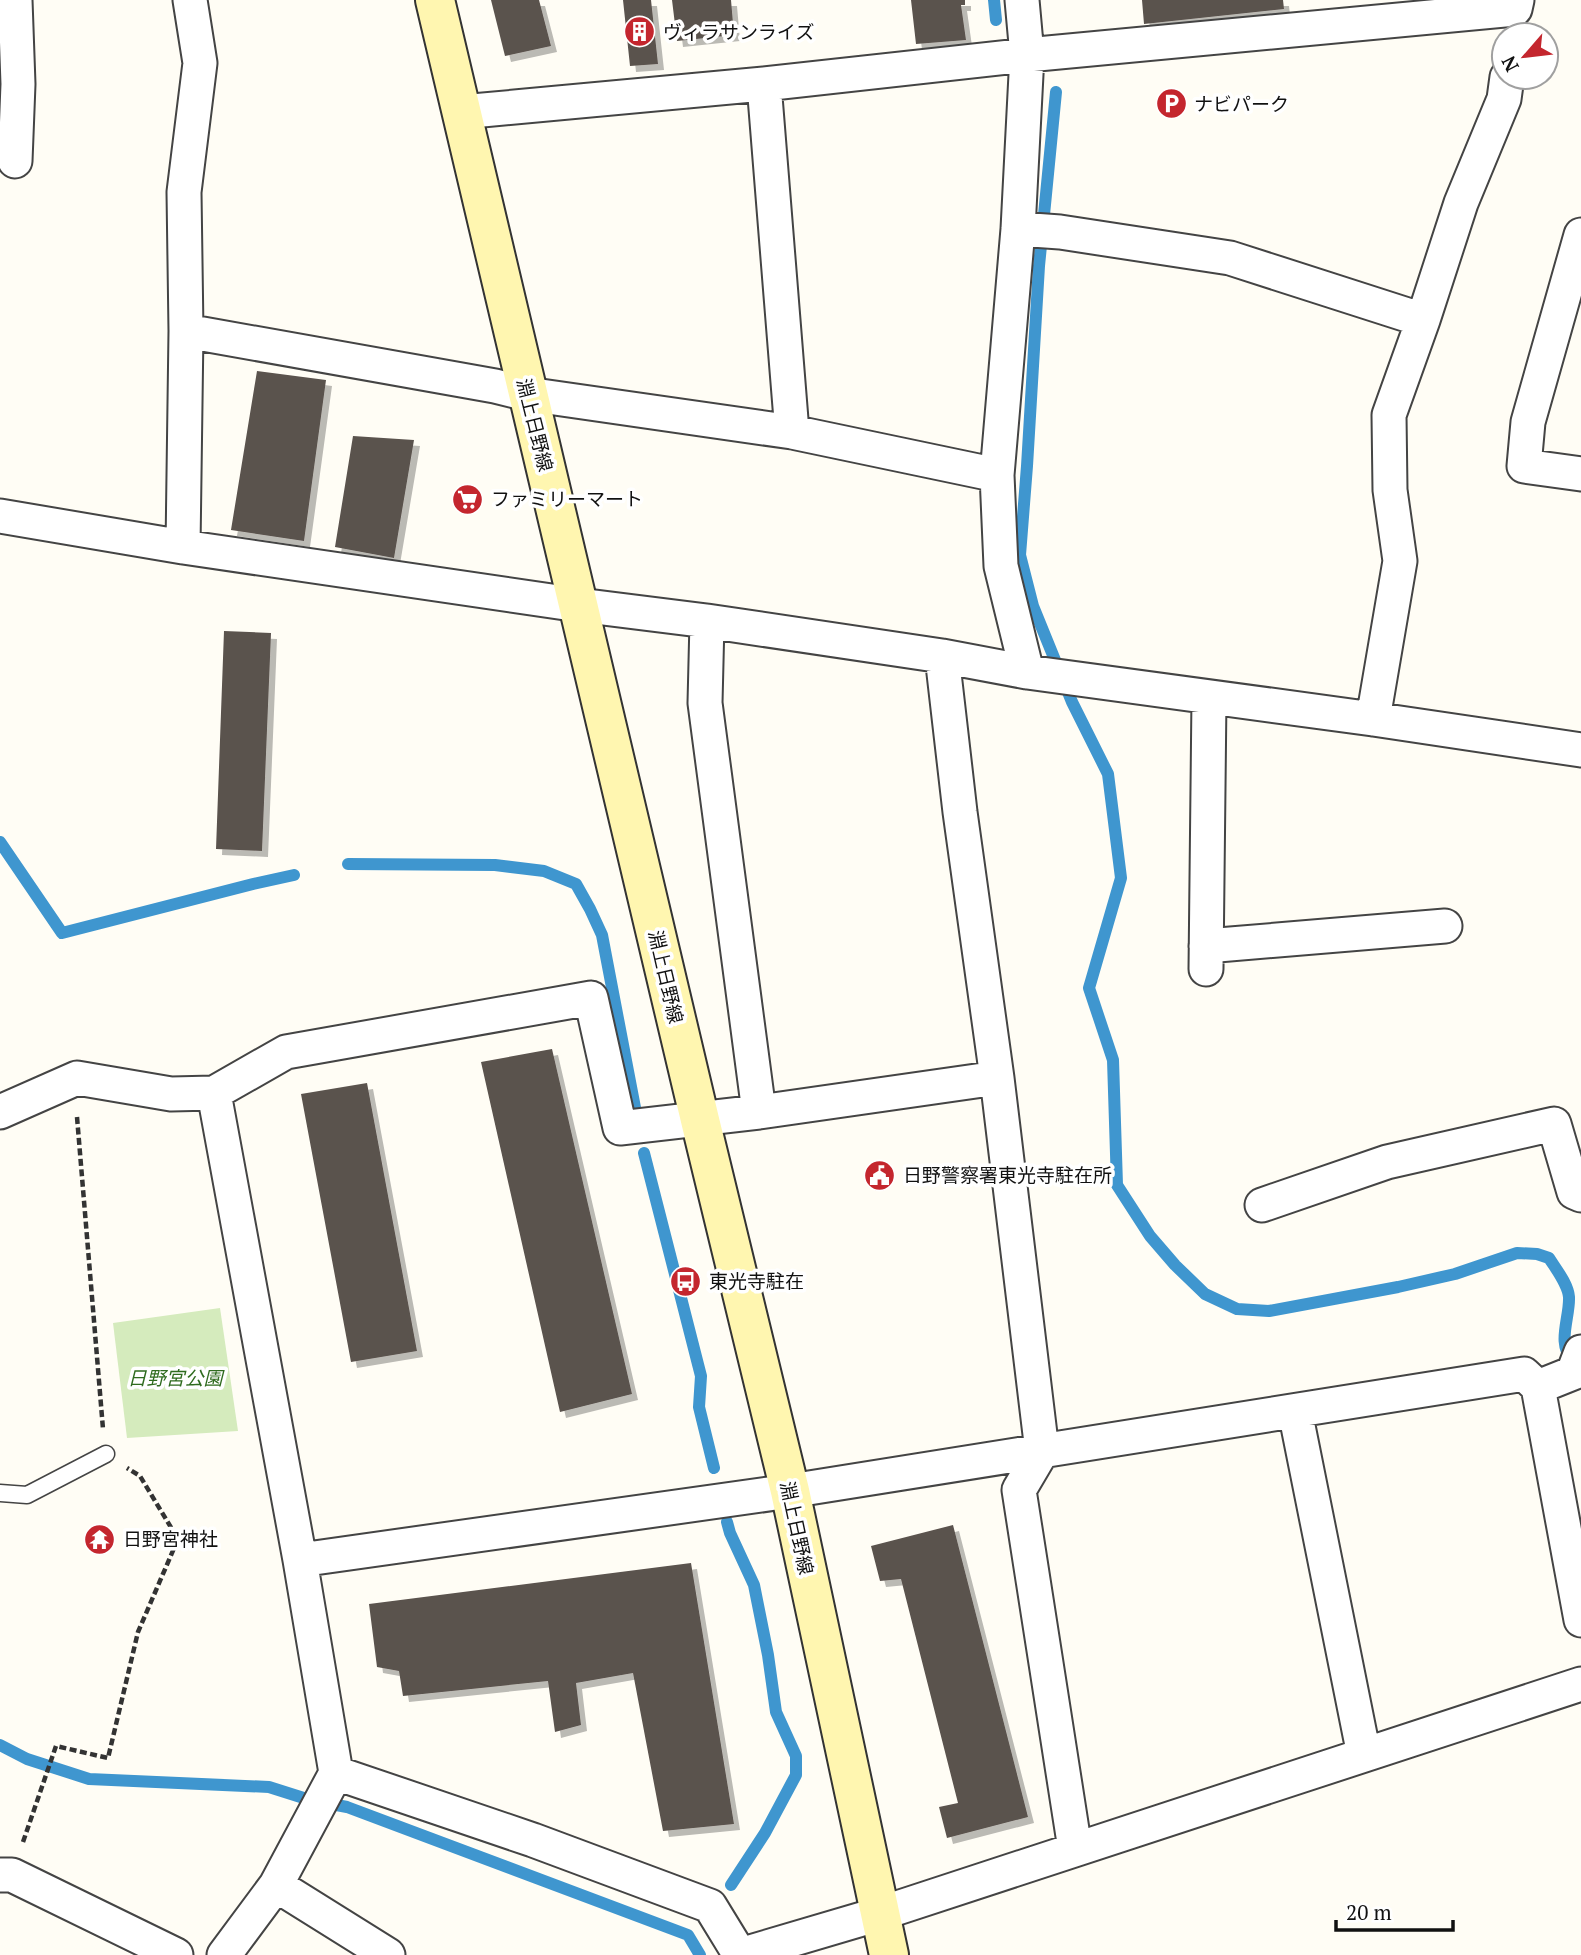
<svg xmlns="http://www.w3.org/2000/svg" width="1581" height="1955" viewBox="0 0 1581 1955" font-family="'PT Serif','Noto Sans JP',serif">
<style>
.green{fill:#d5ebbd}
.lines{fill:none;stroke-linecap:round;stroke-linejoin:round}
.stream{stroke:#3f96cf;stroke-width:12}
.building{fill:#5a524d;filter:url(#shadow)}
.lane-casing{stroke:#444;stroke-width:19}
.street-casing{stroke:#444;stroke-width:37}
.secondary-casing{stroke:#333;stroke-width:42}
.path{stroke:#333;stroke-width:4.5;stroke-dasharray:7 3.5;stroke-linecap:butt}
.lane{stroke:#fff;stroke-width:16}
.street{stroke:#fff;stroke-width:33}
.secondary{stroke:#fff6b0;stroke-width:38}
.labels{text-anchor:middle;stroke-width:7;stroke-linejoin:round;paint-order:stroke}
.poi-label{font-size:19px;fill:#111;stroke:#fff;text-anchor:start}
.street-label{font-size:19px;fill:#111;stroke:#fff}
.park-label{font-size:19px;font-style:italic;fill:#2f6b1f;stroke:#fff}
</style>
<defs>
<filter id="shadow"><feDropShadow dx="6" dy="6" stdDeviation="0" flood-color="#0004"/></filter>
</defs>
<rect width="100%" height="100%" fill="#fffdf5"/>
<path class="green" d="M 220,1308 L 238,1431 L 127,1438 L 113,1323 Z"/>
<g class="lines">
<path class="stream" d="M 994,0 L 996,20
M 1056,92 L 1039,266 L 1027,466 L 1020,555 L 1033,606 L 1072,702 L 1108,774 L 1121,878 L 1089,988 L 1113,1060 L 1117,1185 L 1150,1236 L 1175,1265 L 1205,1294 L 1237,1309 L 1269,1311 L 1398,1287 L 1455,1274 L 1517,1253 L 1537,1254 L 1549,1258 C 1556,1269 1568,1284 1569,1297 C 1570,1318 1556,1344 1573,1361
M 0,842 L 62,933 L 253,884 L 294,875
M 348,864 L 495,865 L 544,871 L 576,884 L 590,909 L 602,935 L 636,1113
M 644,1153 L 701,1376 L 699,1407 L 714,1468
M 727,1522 L 730,1533 L 754,1585 L 768,1655 L 776,1712 L 796,1756 L 796,1775 L 765,1833 L 731,1885
M 0,1745 L 27,1759 L 89,1779 L 269,1787 L 310,1800 L 347,1807 L 688,1935 L 700,1955"/>
</g>
<path class="building" d="M 491,0 L 539,0 L 551,46 L 505,56 Z
M 623,0 L 651,0 L 658,64 L 630,66 Z
M 672,0 L 731,0 L 734,35 L 677,41 Z
M 911,0 L 965,0 L 965,5 L 961,5 L 966,40 L 916,44 Z
M 1142,0 L 1283,0 L 1284,9 L 1144,24 Z
M 257,371 L 326,380 L 304,541 L 231,530 Z
M 353,436 L 414,440 L 394,558 L 335,547 Z
M 224,631 L 271,633 L 262,851 L 216,849 Z
M 552,1049 L 632,1394 L 560,1412 L 481,1062 Z
M 367,1083 L 417,1351 L 351,1362 L 301,1094 Z
M 953,1525 L 1028,1817 L 947,1838 L 939,1807 L 958,1803 L 901,1579 L 880,1581 L 871,1546 Z
M 691,1563 L 734,1824 L 663,1831 L 633,1673 L 576,1683 L 581,1725 L 555,1732 L 548,1681 L 403,1696 L 399,1671 L 377,1667 L 369,1604 Z"/>
<g class="lines">
<defs>
<path id="lane" d="M 0,1493 L 27,1495 L 106,1454"/>
<path id="street" d="M 15,0 L 18,84 L 15,161
M 1022,0 L 1027,55 L 1018,229 L 997,475 L 1001,566 L 1027,672
M 764,84 L 792,432
M 461,112 L 764,84 L 1027,55 L 1515,9 L 1517,0
M 1018,229 L 1060,232 L 1230,258 L 1423,320 L 1461,203 L 1504,99 L 1507,77
M 1581,235 L 1528,422 L 1524,466 L 1581,474
M 186,331 L 495,386 L 527,394 L 792,432 L 997,475
M 0,516 L 183,547 L 579,605 L 707,621 L 942,656 L 1027,672 L 1373,719 L 1581,750
M 183,547 L 186,331 L 184,192 L 200,63 L 190,0
M 707,621 L 705,703 L 759,1112
M 942,656 L 960,812 L 997,1078 L 1042,1451 L 1019,1490 L 1075,1849
M 1373,719 L 1400,561 L 1390,490 L 1389,415 L 1423,320
M 1206,946 L 1445,926
M 1206,969 L 1209,697
M 214,1093 L 300,1560 L 336,1773 L 533,1840 L 710,1906 L 740,1955 L 879,1914 L 1581,1684
M 0,1112 L 77,1078 L 171,1094 L 214,1093 L 286,1052 L 591,998 L 620,1128 L 759,1112 L 997,1078
M 1262,1205 L 1387,1162 L 1554,1124 L 1574,1192 L 1581,1195
M 1538,1387 L 1573,1373 L 1581,1352
M 1295,1411 L 1364,1755
M 300,1560 L 790,1491 L 1524,1374 L 1538,1387 L 1581,1620
M 0,1875 L 12,1875 L 176,1955
M 276,1885 L 388,1955
M 224,1955 L 276,1885 L 336,1773"/>
<path id="secondary" d="M 435,0 L 700,1120 L 790,1491 L 889,1955"/>
</defs>
<use href="#lane" class="lane-casing"/>
<use href="#street" class="street-casing"/>
<use href="#secondary" class="secondary-casing"/>
<path class="path" d="M 77,1117 L 103,1429
M 23,1842 L 56,1746 L 108,1758 L 138,1632 L 178,1539 L 140,1476 L 127,1468"/>
<use href="#lane" class="lane"/>
<use href="#street" class="street"/>
<use href="#secondary" class="secondary"/>
</g>
<defs>
<symbol id="building-disc" viewBox="-11 -11 22 22"><circle r="9.5" fill="#c4262e" stroke="#fff"/><path d="M-4-6H4V6H1V3H-1V6H-4ZM-2.5-4.3h1.7v1.8h-1.7ZM.8-4.3h1.7v1.8H.8ZM-2.5-1h1.7V.8h-1.7ZM.8-1h1.7V.8H.8Z" fill="#fff"/></symbol>
<symbol id="parking-disc" viewBox="-11 -11 22 22"><circle r="9.5" fill="#c4262e" stroke="#fff"/><path d="M-3.5-5.5H1a3.5 3.5 0 0 1 0 7H-1V5.5H-3.5ZM-1-3.4V-.6H.8a1.4 1.4 0 0 0 0-2.8Z" fill="#fff"/></symbol>
<symbol id="supermarket-disc" viewBox="-11 -11 22 22"><circle r="9.5" fill="#c4262e" stroke="#fff"/><path d="M-6-5.5h2.5l.6 2H6L4.5 2H-2.5L-4.4-4H-6ZM-1.5 3.2a1.3 1.3 0 1 0 .1 0ZM3 3.2a1.3 1.3 0 1 0 .1 0Z" fill="#fff"/></symbol>
<symbol id="civic-disc" viewBox="-11 -11 22 22"><circle r="9.5" fill="#c4262e" stroke="#fff"/><path d="M-.6-6.5H3V-4.5H.6V-3L4-1V1h2V6H-6V1h2V-1L-.6-3ZM-1.2 2.5V6h2.4V2.5Z" fill="#fff"/></symbol>
<symbol id="bus-disc" viewBox="-11 -11 22 22"><circle r="9.5" fill="#c4262e" stroke="#fff"/><path d="M-5-6H5V4H4V6H2V4H-2V6H-4V4H-5ZM-3.5-4V0h7V-4ZM-3.5 1.2v1.5H-2V1.2ZM2 1.2v1.5H3.5V1.2Z" fill="#fff"/></symbol>
<symbol id="temple-disc" viewBox="-11 -11 22 22"><circle r="9.5" fill="#c4262e" stroke="#fff"/><path d="M0-6L5-2H3V0L6.5 2.5H4V6H1.5V3h-3V6H-4V2.5H-6.5L-3 0V-2H-5Z" fill="#fff"/></symbol>
</defs>
<g fill-rule="evenodd">
<use href="#building-disc" x="622" y="14" width="35" height="35"/>
<use href="#parking-disc" x="1154" y="86" width="35" height="35"/>
<use href="#supermarket-disc" x="450" y="482" width="35" height="35"/>
<use href="#civic-disc" x="862" y="1158" width="35" height="35"/>
<use href="#bus-disc" x="668" y="1264" width="35" height="35"/>
<use href="#temple-disc" x="82" y="1522" width="35" height="35"/>
</g>
<g class="labels">
<g class="poi-label">
<text x="663" y="39">ヴィラサンライズ</text>
<text x="1194" y="111">ナビパーク</text>
<text x="491" y="506">ファミリーマート</text>
<text x="903" y="1182">日野警察署東光寺駐在所</text>
<text x="709" y="1288">東光寺駐在</text>
<text x="123" y="1546">日野宮神社</text>
</g>
<g class="street-label">
<text transform="translate(535 425) rotate(76)" y="7">淵上日野線</text>
<text transform="translate(666 977) rotate(77)" y="7">淵上日野線</text>
<text transform="translate(797 1528) rotate(78)" y="7">淵上日野線</text>
</g>
<g class="park-label">
<text x="175" y="1385">日野宮公園</text>
</g>
</g>
<g transform="translate(1525 56) rotate(242)"><circle r="33" fill="#ffffff" stroke="#a0a0a0" stroke-width="2"/>
<path d="M0-5L12 26L0 18L-12 26Z" fill="#c4262e"/>
<text y="-10" font-size="19" font-weight="bold" text-anchor="middle" fill="#111111">N</text>
</g>
<path d="M1336 1920v10h117v-10" fill="none" stroke="#111111" stroke-width="3.5"/>
<text x="1346" y="1920" font-size="21" fill="#111111" stroke="#ffffff" stroke-width="5" paint-order="stroke">20 m</text>
</svg>
